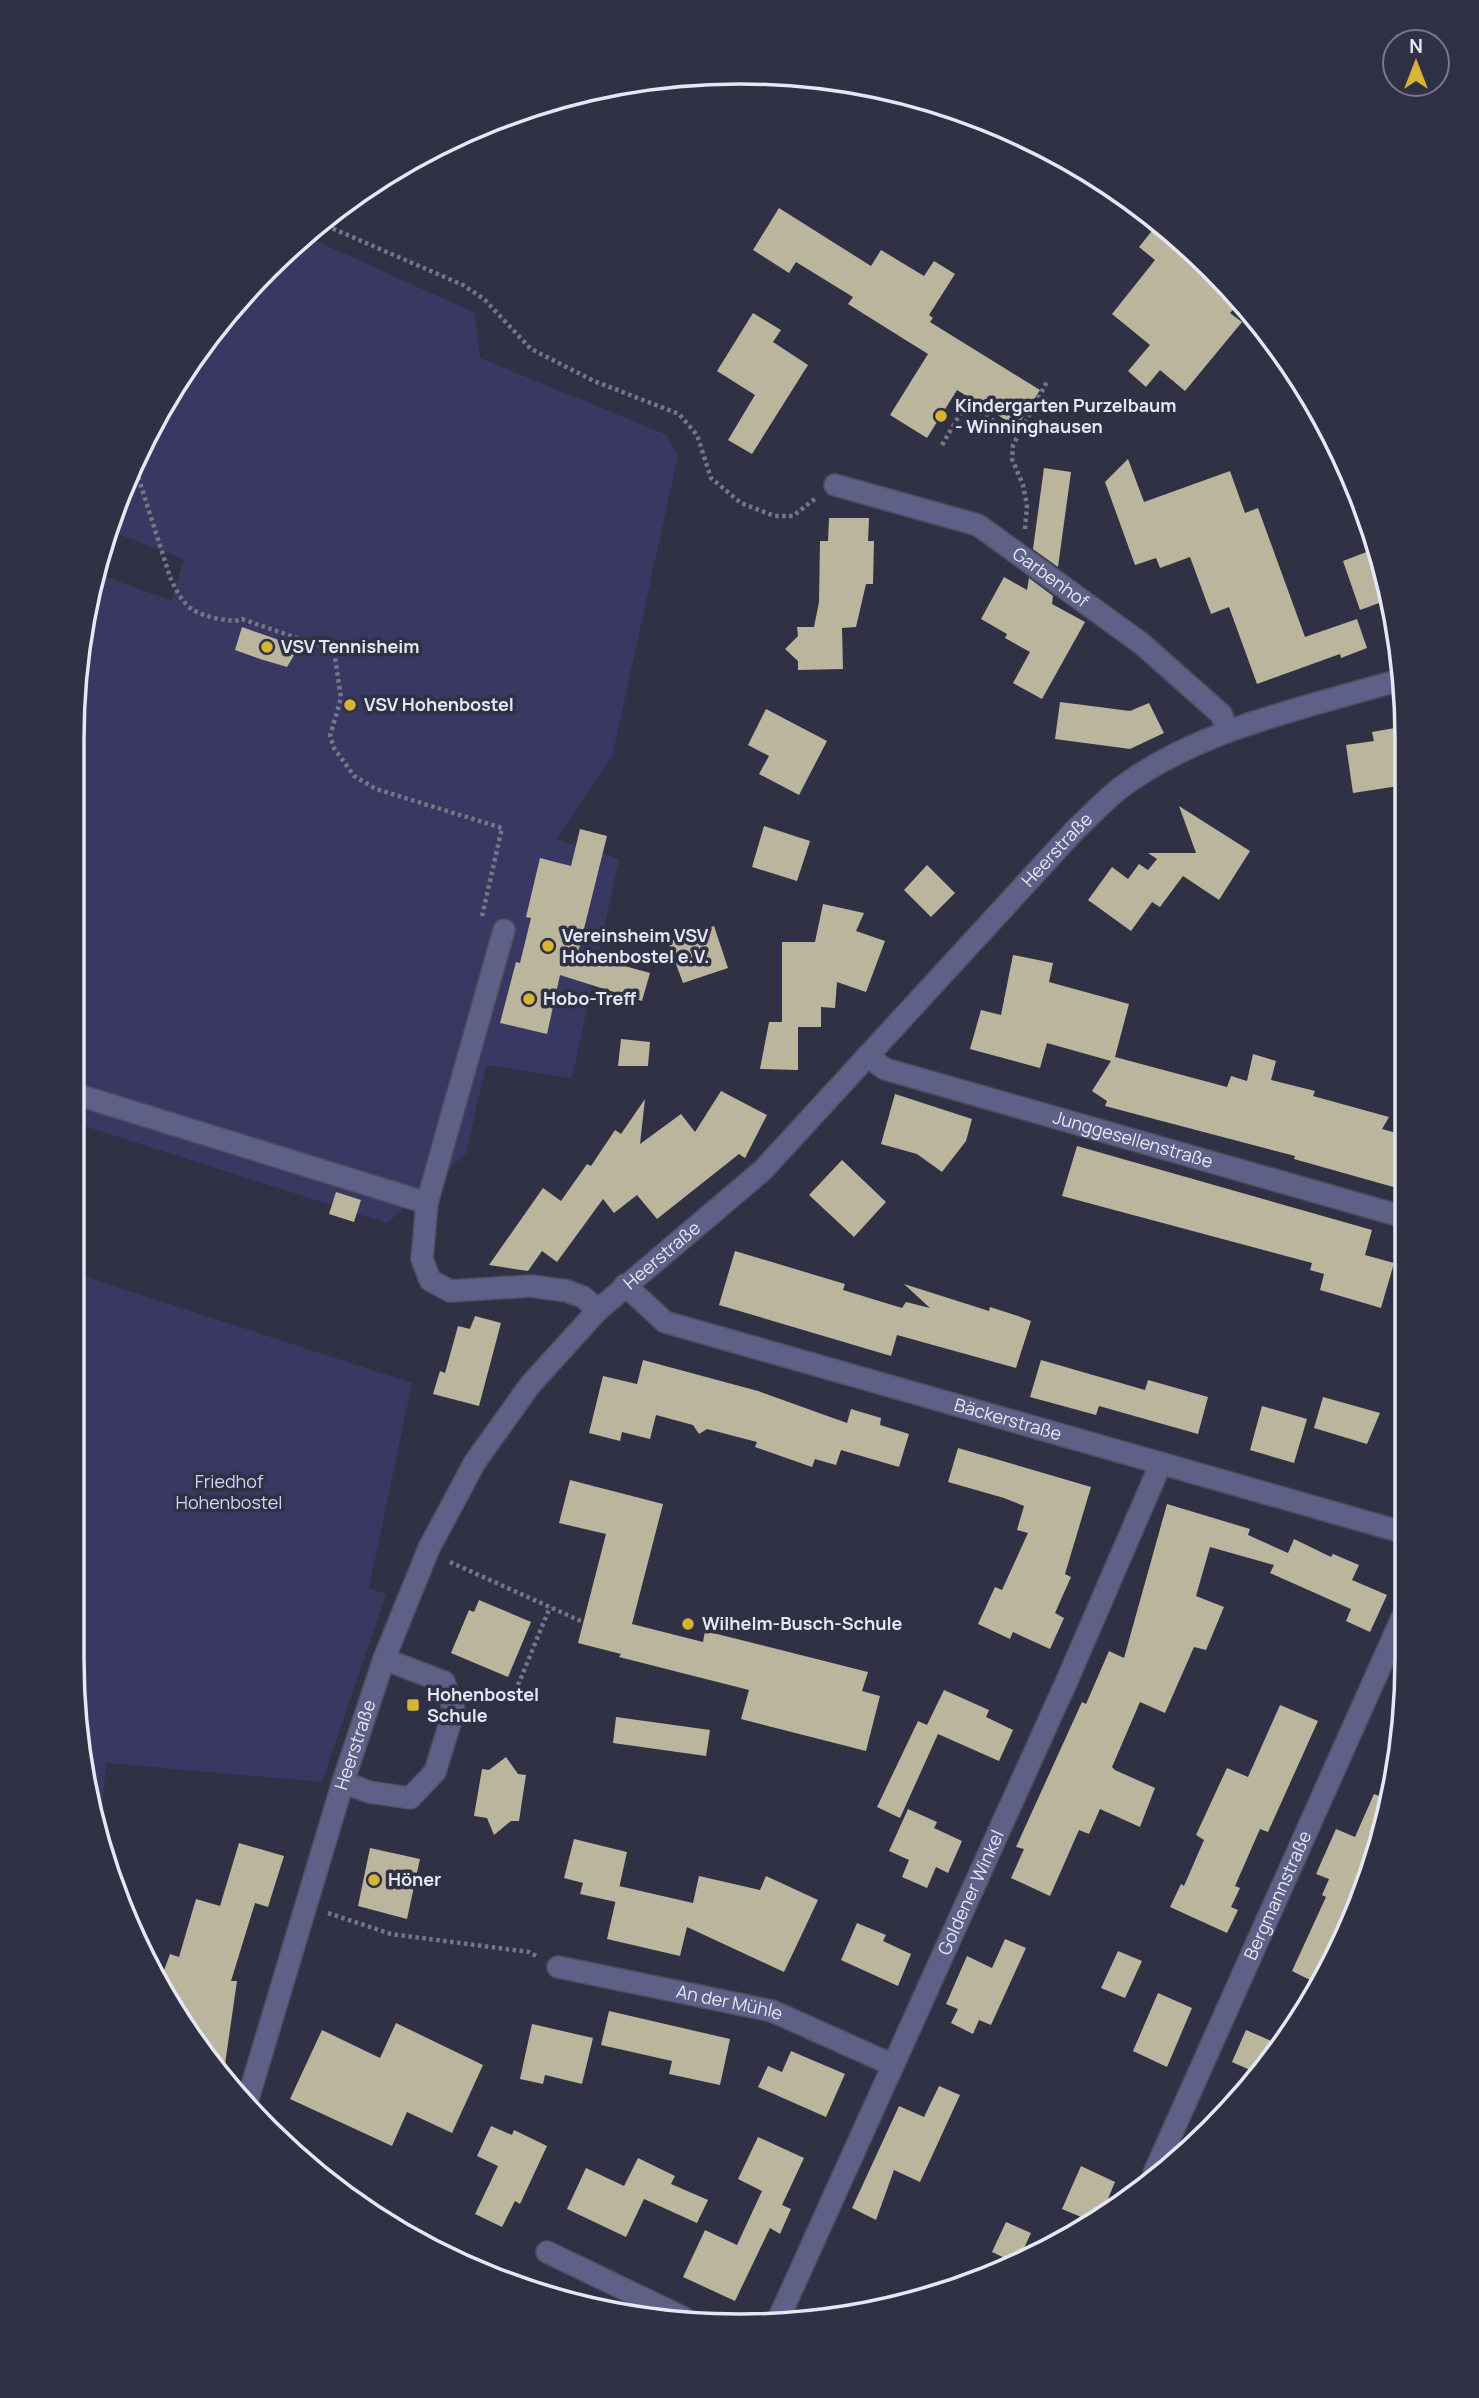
<svg xmlns="http://www.w3.org/2000/svg" width="1479" height="2398" viewBox="0 0 1479 2398" font-family="Manrope,sans-serif">
<style>
.green{fill:#383863}
.building{fill:#bcb59d}
.lines{fill:none;stroke-linecap:round;stroke-linejoin:round}
.minor-casing{stroke:#4d4e60;stroke-width:24}
.path{stroke:#757686;stroke-width:4.5;stroke-dasharray:3.5 3.5;stroke-linecap:butt}
.minor{stroke:#5e6087;stroke-width:21}
.poi-dot{fill:#d7b434;stroke:#303144;stroke-width:2.5}
.labels{text-anchor:middle;stroke-width:7;stroke-linejoin:round;paint-order:stroke}
.poi-label{font-size:18px;font-weight:bold;fill:#e5e7f3;stroke:#303144;text-anchor:start}
.street-label{font-size:18px;fill:#e5e7f3;stroke:#303144}
.park-label{font-size:18px;fill:#d2d5f3;stroke:#303144}
.rim{fill:none;stroke:#e5e7f3;stroke-width:3.5}
</style>
<rect width="100%" height="100%" fill="#303144"/>
<path class="green" d="M 303,235 L 475,313 L 480,358 L 667,435 L 678,456 L 612,757 L 556,839 L 619,859 L 572,1078 L 486,1065 L 466,1154 L 387,1223 L 75,1123 L 77,653 L 98,574 L 172,601 L 184,559 L 110,531 L 122,484 L 210,333 Z
M 74,1273 L 412,1383 L 369,1588 L 386,1594 L 322,1782 L 106,1763 L 100,1832 L 72,1658 Z"/>
<path class="building" d="M 779,208 L 871,266 L 881,250 L 924,276 L 934,261 L 955,274 L 929,315 L 933,318 L 930,322 L 1040,390 L 1017,427 L 957,390 L 927,438 L 890,415 L 928,354 L 848,304 L 853,297 L 796,262 L 789,273 L 753,250 Z
M 1159,222 L 1242,300 L 1230,313 L 1242,322 L 1185,391 L 1160,370 L 1146,387 L 1128,371 L 1150,345 L 1112,314 L 1155,260 L 1139,247 Z
M 753,313 L 781,330 L 773,342 L 808,365 L 752,454 L 728,440 L 755,395 L 717,371 Z
M 1128,459 L 1144,502 L 1230,471 L 1245,513 L 1258,508 L 1305,637 L 1357,619 L 1367,648 L 1341,658 L 1340,654 L 1257,684 L 1229,607 L 1211,614 L 1190,557 L 1160,568 L 1156,558 L 1135,565 L 1105,482 Z
M 1044,468 L 1071,472 L 1058,567 L 1033,549 Z
M 829,518 L 869,518 L 868,541 L 874,541 L 873,584 L 866,584 L 856,627 L 842,628 L 843,669 L 798,670 L 798,661 L 785,649 L 798,636 L 797,627 L 814,627 L 819,602 L 820,541 L 828,541 Z
M 1377,548 L 1384,566 L 1390,599 L 1360,610 L 1343,561 Z
M 1004,577 L 1027,590 L 1029,578 L 1053,596 L 1052,604 L 1085,622 L 1042,699 L 1013,683 L 1030,652 L 1005,638 L 1007,634 L 981,619 Z
M 242,627 L 299,647 L 287,667 L 260,659 L 235,650 Z
M 1060,702 L 1130,711 L 1149,703 L 1164,733 L 1130,749 L 1055,739 Z
M 766,709 L 827,741 L 799,795 L 759,774 L 769,756 L 748,745 Z
M 1406,726 L 1405,785 L 1353,793 L 1346,745 L 1374,741 L 1372,732 Z
M 1179,806 L 1250,851 L 1219,900 L 1183,876 L 1160,907 L 1152,902 L 1131,931 L 1088,900 L 1112,867 L 1128,879 L 1139,864 L 1148,870 L 1157,859 L 1148,853 L 1196,853 Z
M 764,826 L 810,841 L 797,881 L 752,867 Z
M 580,829 L 607,836 L 578,953 L 650,973 L 642,1001 L 560,975 L 547,1034 L 500,1023 L 516,962 L 520,963 L 531,918 L 526,917 L 540,858 L 571,866 Z
M 927,865 L 955,893 L 931,917 L 904,890 Z
M 823,904 L 864,913 L 856,931 L 885,941 L 866,992 L 837,982 L 835,1008 L 821,1007 L 821,1027 L 798,1027 L 798,1070 L 760,1069 L 769,1022 L 782,1022 L 782,942 L 815,942 Z
M 714,926 L 728,968 L 683,983 L 668,942 Z
M 1013,955 L 1053,963 L 1049,982 L 1129,1004 L 1115,1057 L 1227,1087 L 1231,1076 L 1247,1081 L 1253,1054 L 1276,1061 L 1271,1080 L 1315,1091 L 1313,1096 L 1389,1117 L 1382,1129 L 1404,1135 L 1404,1190 L 1294,1159 L 1295,1156 L 1105,1106 L 1107,1101 L 1092,1091 L 1111,1061 L 1047,1043 L 1040,1068 L 970,1049 L 981,1010 L 1001,1015 Z
M 621,1039 L 650,1042 L 648,1066 L 618,1066 Z
M 721,1091 L 767,1115 L 745,1158 L 739,1154 L 657,1219 L 637,1195 L 614,1213 L 603,1199 L 557,1262 L 542,1251 L 528,1271 L 489,1265 L 543,1188 L 561,1201 L 587,1164 L 591,1166 L 615,1130 L 621,1134 L 645,1099 L 640,1144 L 681,1114 L 695,1132 Z
M 895,1094 L 972,1119 L 966,1141 L 942,1172 L 917,1154 L 881,1144 Z
M 1077,1146 L 1372,1230 L 1365,1255 L 1394,1263 L 1381,1308 L 1320,1290 L 1324,1274 L 1310,1270 L 1312,1263 L 1062,1196 Z
M 842,1160 L 886,1202 L 854,1237 L 809,1195 Z
M 336,1192 L 361,1200 L 354,1222 L 329,1214 Z
M 735,1251 L 845,1284 L 843,1290 L 902,1308 L 906,1302 L 930,1308 L 904,1284 L 989,1311 L 990,1307 L 1018,1316 L 1031,1321 L 1016,1368 L 897,1335 L 891,1356 L 719,1305 Z
M 475,1316 L 501,1323 L 479,1406 L 433,1394 L 440,1371 L 445,1373 L 458,1326 L 470,1329 Z
M 643,1360 L 758,1391 L 847,1423 L 851,1409 L 881,1418 L 880,1425 L 909,1434 L 899,1467 L 841,1450 L 836,1465 L 815,1459 L 812,1467 L 755,1447 L 757,1442 L 707,1429 L 699,1434 L 693,1425 L 656,1415 L 650,1439 L 622,1432 L 620,1441 L 589,1433 L 603,1376 L 637,1384 Z
M 1041,1360 L 1145,1390 L 1148,1380 L 1208,1397 L 1198,1434 L 1099,1406 L 1096,1415 L 1030,1397 Z
M 1323,1397 L 1380,1413 L 1367,1444 L 1314,1428 Z
M 1262,1406 L 1307,1419 L 1294,1463 L 1250,1450 Z
M 958,1448 L 1091,1487 L 1065,1574 L 1071,1577 L 1055,1613 L 1064,1618 L 1050,1649 L 1013,1632 L 1010,1639 L 978,1624 L 995,1587 L 1002,1590 L 1028,1533 L 1017,1530 L 1024,1506 L 1004,1498 L 948,1482 Z
M 570,1480 L 663,1504 L 632,1624 L 703,1642 L 705,1631 L 868,1672 L 862,1691 L 880,1696 L 866,1751 L 741,1719 L 749,1690 L 619,1657 L 621,1654 L 578,1643 L 606,1534 L 559,1523 Z
M 1167,1504 L 1250,1529 L 1248,1535 L 1288,1553 L 1294,1539 L 1331,1557 L 1333,1554 L 1359,1565 L 1352,1580 L 1387,1595 L 1370,1632 L 1346,1621 L 1351,1609 L 1270,1573 L 1274,1565 L 1210,1547 L 1196,1596 L 1224,1607 L 1206,1650 L 1194,1647 L 1165,1713 L 1140,1702 L 1112,1767 L 1115,1770 L 1155,1788 L 1140,1827 L 1100,1809 L 1089,1834 L 1079,1830 L 1050,1896 L 1011,1878 L 1024,1849 L 1016,1847 L 1082,1702 L 1086,1704 L 1109,1651 L 1124,1658 Z
M 479,1600 L 531,1622 L 508,1677 L 451,1653 L 469,1610 L 474,1612 Z
M 944,1690 L 989,1710 L 986,1717 L 1013,1730 L 999,1761 L 938,1734 L 900,1818 L 877,1807 L 918,1721 L 927,1725 Z
M 1280,1705 L 1318,1721 L 1268,1832 L 1260,1829 L 1235,1886 L 1240,1888 L 1231,1907 L 1238,1910 L 1227,1933 L 1170,1907 L 1181,1884 L 1184,1886 L 1204,1840 L 1196,1835 L 1227,1768 L 1248,1777 Z
M 616,1717 L 710,1730 L 706,1756 L 613,1743 Z
M 506,1757 L 518,1774 L 526,1775 L 519,1821 L 511,1821 L 494,1835 L 487,1818 L 474,1816 L 482,1769 L 489,1770 Z
M 1374,1794 L 1387,1799 L 1368,1869 L 1364,1867 L 1337,1927 L 1347,1931 L 1326,1966 L 1320,1964 L 1312,1981 L 1292,1971 L 1326,1897 L 1322,1895 L 1329,1879 L 1316,1874 L 1336,1829 L 1355,1837 Z
M 908,1809 L 937,1822 L 934,1828 L 962,1841 L 948,1873 L 936,1867 L 927,1888 L 902,1877 L 909,1860 L 889,1851 Z
M 574,1839 L 627,1852 L 616,1902 L 580,1894 L 583,1883 L 564,1878 Z
M 239,1843 L 284,1856 L 268,1907 L 255,1903 L 231,1981 L 237,1981 L 223,2078 L 209,2065 L 163,1977 L 163,1973 L 170,1954 L 179,1957 L 196,1899 L 220,1906 Z
M 370,1848 L 420,1859 L 407,1919 L 358,1906 Z
M 699,1876 L 760,1890 L 766,1876 L 818,1900 L 784,1972 L 687,1927 L 680,1956 L 607,1939 L 619,1886 L 693,1903 Z
M 857,1923 L 886,1935 L 883,1941 L 911,1954 L 898,1986 L 841,1960 Z
M 1005,1939 L 1026,1948 L 991,2025 L 979,2020 L 973,2034 L 951,2023 L 958,2009 L 946,2004 L 967,1956 L 992,1968 Z
M 1118,1951 L 1142,1961 L 1125,1998 L 1101,1988 Z
M 1158,1993 L 1192,2008 L 1167,2067 L 1133,2051 Z
M 609,2011 L 730,2039 L 720,2085 L 669,2074 L 672,2061 L 601,2045 Z
M 396,2023 L 483,2065 L 452,2133 L 407,2112 L 392,2146 L 290,2099 L 322,2030 L 380,2058 Z
M 532,2024 L 593,2038 L 582,2084 L 545,2075 L 543,2084 L 520,2079 Z
M 1246,2030 L 1281,2045 L 1270,2065 L 1259,2074 L 1232,2062 Z
M 791,2051 L 845,2074 L 826,2117 L 758,2087 L 768,2066 L 782,2072 Z
M 939,2086 L 960,2095 L 920,2182 L 894,2170 L 876,2220 L 852,2208 L 899,2106 L 924,2117 Z
M 491,2126 L 512,2135 L 514,2130 L 547,2146 L 520,2204 L 515,2201 L 502,2227 L 475,2214 L 498,2166 L 477,2156 Z
M 758,2137 L 804,2158 L 782,2205 L 791,2209 L 780,2234 L 770,2228 L 735,2301 L 683,2277 L 705,2230 L 737,2245 L 762,2191 L 738,2179 Z
M 638,2158 L 675,2176 L 671,2184 L 708,2200 L 697,2223 L 644,2199 L 626,2237 L 567,2209 L 586,2168 L 624,2186 Z
M 1081,2166 L 1115,2182 L 1099,2220 L 1093,2222 L 1062,2209 Z
M 1006,2222 L 1031,2233 L 1019,2259 L 1013,2262 L 992,2252 Z"/>
<g class="lines">
<defs>
<g id="minor">
<path id="s1" d="M 835,485 L 978,525 L 1142,644 L 1221,714 L 1228,731"/>
<path id="s2" d="M 867,1056 L 885,1069 L 1404,1217"/>
<path d="M 75,1094 L 427,1203 L 422,1259 L 430,1280 L 450,1291 L 531,1286 L 567,1291 L 583,1297 L 598,1310"/>
<path d="M 427,1203 L 504,930"/>
<path id="s3" d="M 625,1285 L 665,1322 L 1402,1532"/>
<path d="M 343,1782 L 369,1792 L 410,1798 L 435,1772 L 454,1710 L 444,1682 L 384,1659"/>
<path id="s4" d="M 558,1967 L 772,2011 L 893,2065"/>
<path id="s5" d="M 247,2102 L 343,1782 L 384,1659 L 429,1548 L 475,1462 L 530,1385 L 598,1310 L 763,1170 L 1076,829 C 1090,816 1104,801 1119,789 C 1199,728 1309,707 1403,679"/>
<path id="s6" d="M 1154,2173 L 1402,1618"/>
<path d="M 547,2252 L 682,2317"/>
<path id="s7" d="M 778,2320 L 1069,1676 L 1161,1463"/>
</g>
</defs>
<use href="#minor" class="minor-casing"/>
<path class="path" d="M 320,223 L 463,285 L 484,299 L 531,349 L 594,381 L 679,414 L 697,435 L 711,478 L 741,503 L 775,516 L 793,516 L 816,498
M 942,445 L 966,404 L 1017,435
M 134,464 L 170,577 C 175,588 182,603 193,610 C 203,616 232,624 242,619 L 334,651 L 341,698 L 330,736 L 334,748 L 354,776 L 376,789 L 502,828 L 482,916
M 1025,529 L 1027,505 L 1023,485 L 1012,459 L 1013,445 L 1048,380
M 450,1562 L 583,1622
M 518,1685 L 550,1607
M 328,1913 L 391,1934 L 529,1952 L 538,1957"/>
<use href="#minor" class="minor"/>
</g>
<g class="poi-dot">
<circle cx="941" cy="416" r="7"/>
<circle cx="267" cy="647" r="7"/>
<circle cx="350" cy="705" r="7"/>
<circle cx="548" cy="946" r="7"/>
<circle cx="529" cy="999" r="7"/>
<circle cx="688" cy="1624" r="7"/>
<rect x="406" y="1698" width="14" height="14" rx="3.5"/>
<circle cx="374" cy="1880" r="7"/>
</g>
<g class="labels">
<g class="poi-label">
<text x="955" y="412">Kindergarten Purzelbaum<tspan x="955" dy="21">- Winninghausen</tspan></text>
<text x="281" y="653">VSV Tennisheim</text>
<text x="364" y="711">VSV Hohenbostel</text>
<text x="562" y="942">Vereinsheim VSV<tspan x="562" dy="21">Hohenbostel e.V.</tspan></text>
<text x="543" y="1005">Hobo-Treff</text>
<text x="702" y="1630">Wilhelm-Busch-Schule</text>
<text x="427" y="1701">Hohenbostel<tspan x="427" dy="21">Schule</tspan></text>
<text x="388" y="1886">Höner</text>
</g>
<g class="street-label">
<text dy="6" stroke="none"><textPath href="#s1" startOffset="238">Garbenhof</textPath></text>
<text dy="6" stroke="none"><textPath href="#s5" startOffset="1528">Heerstraße</textPath></text>
<text dy="6" stroke="none"><textPath href="#s2" startOffset="280">Junggesellenstraße</textPath></text>
<text dy="6" stroke="none"><textPath href="#s5" startOffset="961">Heerstraße</textPath></text>
<text dy="6" stroke="none"><textPath href="#s3" startOffset="411">Bäckerstraße</textPath></text>
<text dy="6" stroke="none"><textPath href="#s5" startOffset="373">Heerstraße</textPath></text>
<text dy="6" stroke="none"><textPath href="#s7" startOffset="469">Goldener Winkel</textPath></text>
<text dy="6" stroke="none"><textPath href="#s6" startOffset="304">Bergmannstraße</textPath></text>
<text dy="6" stroke="none"><textPath href="#s4" startOffset="175">An der Mühle</textPath></text>
</g>
<g class="park-label">
<text x="229" y="1488">Friedhof<tspan x="229" dy="21">Hohenbostel</tspan></text>
</g>
</g>
<path d="M0 0H1479V2398H0ZM739 84H740A655 655 0 0 1 1395 739V1659A655 655 0 0 1 740 2314H739A655 655 0 0 1 84 1659V739A655 655 0 0 1 739 84Z" fill="#303144" fill-rule="evenodd"/>
<path class="rim" d="M739 84H740A655 655 0 0 1 1395 739V1659A655 655 0 0 1 740 2314H739A655 655 0 0 1 84 1659V739A655 655 0 0 1 739 84Z"/>
<g transform="translate(1416 63)"><circle r="33" fill="#303144" stroke="#787a8a" stroke-width="2"/>
<path d="M0-5L12 26L0 18L-12 26Z" fill="#d7b434"/>
<text y="-10" font-size="19" font-weight="bold" text-anchor="middle" fill="#e5e7f3">N</text>
</g>
</svg>
